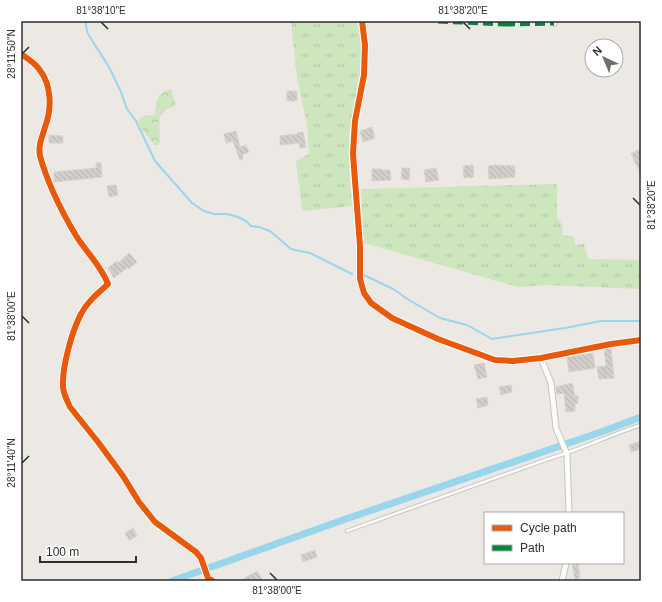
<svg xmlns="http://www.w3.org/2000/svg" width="662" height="602" viewBox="0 0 662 602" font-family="Arial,sans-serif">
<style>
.grass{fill:url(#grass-tufts)}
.forest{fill:url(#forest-crowns)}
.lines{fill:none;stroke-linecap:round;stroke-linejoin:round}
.stream{stroke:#99d6ec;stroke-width:2}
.canal{stroke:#99d6ec;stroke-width:7}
.building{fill:url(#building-back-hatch);stroke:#d7d4d0}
.lane-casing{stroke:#c5c4c5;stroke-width:4.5}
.street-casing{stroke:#c5c4c5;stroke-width:7}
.lane{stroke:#fcfcfb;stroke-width:2.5}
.street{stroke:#fcfcfb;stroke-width:5}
.quiet{stroke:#00873e;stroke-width:5;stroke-dasharray:10 5;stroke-linecap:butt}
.cycleway-casing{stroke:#fff;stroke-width:8}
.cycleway{stroke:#e8590c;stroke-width:6}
.ticks{fill:none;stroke:#2e2e2e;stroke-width:1.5}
.neatline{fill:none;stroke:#2e2e2e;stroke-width:1.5}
.ticks-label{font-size:10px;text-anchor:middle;fill:#2e2e2e}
</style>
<defs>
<pattern id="grass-tufts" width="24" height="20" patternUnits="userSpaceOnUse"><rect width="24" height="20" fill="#cee6be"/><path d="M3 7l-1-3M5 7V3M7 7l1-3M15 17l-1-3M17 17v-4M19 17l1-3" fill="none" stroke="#b1c6a4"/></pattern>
<pattern id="forest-crowns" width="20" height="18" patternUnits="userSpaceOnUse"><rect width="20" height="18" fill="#cee6be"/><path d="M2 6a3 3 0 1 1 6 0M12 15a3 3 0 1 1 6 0" fill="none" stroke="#b1c6a4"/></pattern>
<pattern id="building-back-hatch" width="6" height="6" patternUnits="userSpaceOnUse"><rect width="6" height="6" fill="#d1cecb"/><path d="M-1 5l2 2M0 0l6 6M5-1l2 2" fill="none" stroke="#b4b1af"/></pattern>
</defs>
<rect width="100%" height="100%" fill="#ece8e4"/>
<path class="grass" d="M 291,21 L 356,21 C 358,27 360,33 361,39 C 364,70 354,99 350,130 C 347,155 350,181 352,206 L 302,211 L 296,161 L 309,154 L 307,125 L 297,78 Z
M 557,184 L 557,218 L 562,224 L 563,235 L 574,237 L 575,245 L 584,244 L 588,259 L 641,260 L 641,289 L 549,285 L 518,287 L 364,243 L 361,189 Z"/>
<path class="forest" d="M 171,89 L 176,105 C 172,108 167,108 164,111 C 156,118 162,135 159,145 L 154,145 L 141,128 L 138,120 L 145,115 L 154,115 C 159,100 153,96 171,89 Z"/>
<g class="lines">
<path class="stream" d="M 86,21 L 86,26 L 88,34 L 109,67 L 121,92 L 127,109 L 136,121 L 155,161 L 192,203 L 204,211 L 214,214 L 227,214 L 238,217 L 246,221 L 251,226 L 259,227 L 270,231 L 291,249 L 310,253 L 352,274
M 364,275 L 393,289 L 409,300 L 440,318 L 467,325 L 492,339 L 565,328 L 601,321 L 641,321"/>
<path class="canal" d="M 172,581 L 340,521 L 601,432 L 641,417"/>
</g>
<path class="building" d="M 287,91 L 297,91 L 297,101 L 287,101 Z
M 372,127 L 375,138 L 363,142 L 360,131 Z
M 236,131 L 240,147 L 246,145 L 249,152 L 242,155 L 243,159 L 240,160 L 233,141 L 226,143 L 224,134 Z
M 303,132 L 306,147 L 300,148 L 299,143 L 280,145 L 280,136 L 297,134 L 297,133 Z
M 49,135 L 63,136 L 63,143 L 49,143 Z
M 641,149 L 641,174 L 631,154 Z
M 96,163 L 101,163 L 102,177 L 54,182 L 54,172 L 96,168 Z
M 473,165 L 474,177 L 464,178 L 463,166 Z
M 495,165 L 515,166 L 515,177 L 489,179 L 488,166 Z
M 402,168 L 410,168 L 409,180 L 401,179 Z
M 436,168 L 439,180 L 426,182 L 424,170 Z
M 372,169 L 381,169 L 381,170 L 390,170 L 391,180 L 372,181 Z
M 116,185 L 118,195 L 109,197 L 107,186 Z
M 129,253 L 137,262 L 129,269 L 128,267 L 114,278 L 108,268 L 117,261 L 118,263 Z
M 611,348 L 614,378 L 599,379 L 597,367 L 606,366 L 604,349 Z
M 593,353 L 595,368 L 569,372 L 567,357 Z
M 484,363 L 487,377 L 478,379 L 474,365 Z
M 572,383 L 575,396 L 578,396 L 578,403 L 575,404 L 575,411 L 566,412 L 564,393 L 557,394 L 556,387 Z
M 511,385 L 512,392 L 501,395 L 499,387 Z
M 487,397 L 488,405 L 478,408 L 476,399 Z
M 641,441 L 641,449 L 631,452 L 629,445 Z
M 133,528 L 137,536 L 129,540 L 125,533 Z
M 315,550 L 317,557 L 303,562 L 301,555 Z
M 572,563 L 578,563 L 580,577 L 575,580 Z
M 257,571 L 263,581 L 240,581 Z"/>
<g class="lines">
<defs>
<path id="lane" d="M 347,531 L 548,459 C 580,450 609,435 641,425"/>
<path id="street" d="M 362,21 L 365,45 L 364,75 L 355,121 L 353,154 L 360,246 L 360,279 L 364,293 L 371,303 L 392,318 L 438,339 L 495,360 L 513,361 L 541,358 L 611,344 L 641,340
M 554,23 L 554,21
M 21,54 C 27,58 35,63 39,69 C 52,85 52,109 45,127 C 42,138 38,145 40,156 C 47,181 62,212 75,234 C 85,251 101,265 108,284 C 98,293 87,302 81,314 C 72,331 62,367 63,386 C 63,394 67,400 70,407 L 98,442 L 123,476 L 139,502 L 155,522 L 196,552 L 201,558 L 208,578 L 213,581
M 541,358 L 551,383 L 556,428 L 567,454 L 569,513
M 562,581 L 566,563"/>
</defs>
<use href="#lane" class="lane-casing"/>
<use href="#street" class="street-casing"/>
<use href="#lane" class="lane"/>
<use href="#street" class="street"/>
<path class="quiet" d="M 438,21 L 505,24 L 505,21
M 505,24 L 554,23"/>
<defs>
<path id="cycleway" d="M 362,21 L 365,45 L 364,75 L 355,121 L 353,154 L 360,246 L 360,279 L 364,293 L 371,303 L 392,318 L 438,339 L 495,360 L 513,361 L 541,358 L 611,344 L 641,340
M 21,54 C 27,58 35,63 39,69 C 52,85 52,109 45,127 C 42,138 38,145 40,156 C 47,181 62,212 75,234 C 85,251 101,265 108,284 C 98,293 87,302 81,314 C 72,331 62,367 63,386 C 63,394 67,400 70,407 L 98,442 L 123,476 L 139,502 L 155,522 L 196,552 L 201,558 L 208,578 L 213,581"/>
</defs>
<use href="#cycleway" class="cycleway-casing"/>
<use href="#cycleway" class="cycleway"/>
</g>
<path class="ticks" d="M 101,22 L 108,29M 463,22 L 470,29M 22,54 L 29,47M 633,198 L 640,205M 22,316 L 29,323M 22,463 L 29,456M 270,573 L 277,580"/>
<rect width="662" height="602" fill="none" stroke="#ffffff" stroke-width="44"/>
<rect x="484" y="512" width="140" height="52" fill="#ffffff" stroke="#ababab"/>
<rect x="492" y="525" width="20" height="6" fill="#e8590c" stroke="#ababab"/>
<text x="520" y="532" font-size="12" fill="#2e2e2e">Cycle path</text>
<rect x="492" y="545" width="20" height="6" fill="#00873e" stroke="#ababab"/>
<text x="520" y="552" font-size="12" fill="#2e2e2e">Path</text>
<g transform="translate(604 58) rotate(316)"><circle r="19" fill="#ffffff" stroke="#ababab"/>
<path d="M0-3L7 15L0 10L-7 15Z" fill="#706f6e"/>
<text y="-6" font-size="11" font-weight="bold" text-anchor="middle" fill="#2e2e2e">N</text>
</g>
<path d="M40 556v6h96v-6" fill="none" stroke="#2e2e2e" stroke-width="2"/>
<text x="46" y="556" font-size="12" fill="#2e2e2e" stroke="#ffffff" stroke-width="3" paint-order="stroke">100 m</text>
<rect x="22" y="22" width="618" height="558" class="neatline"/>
<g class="ticks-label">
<text x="101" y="14">81°38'10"E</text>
<text x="463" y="14">81°38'20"E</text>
<text transform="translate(11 54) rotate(-90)" y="4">28°11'50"N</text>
<text transform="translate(651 205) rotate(-90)" y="4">81°38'20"E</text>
<text transform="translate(11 316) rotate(-90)" y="4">81°38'00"E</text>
<text transform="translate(11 463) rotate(-90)" y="4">28°11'40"N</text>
<text x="277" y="594">81°38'00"E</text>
</g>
</svg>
